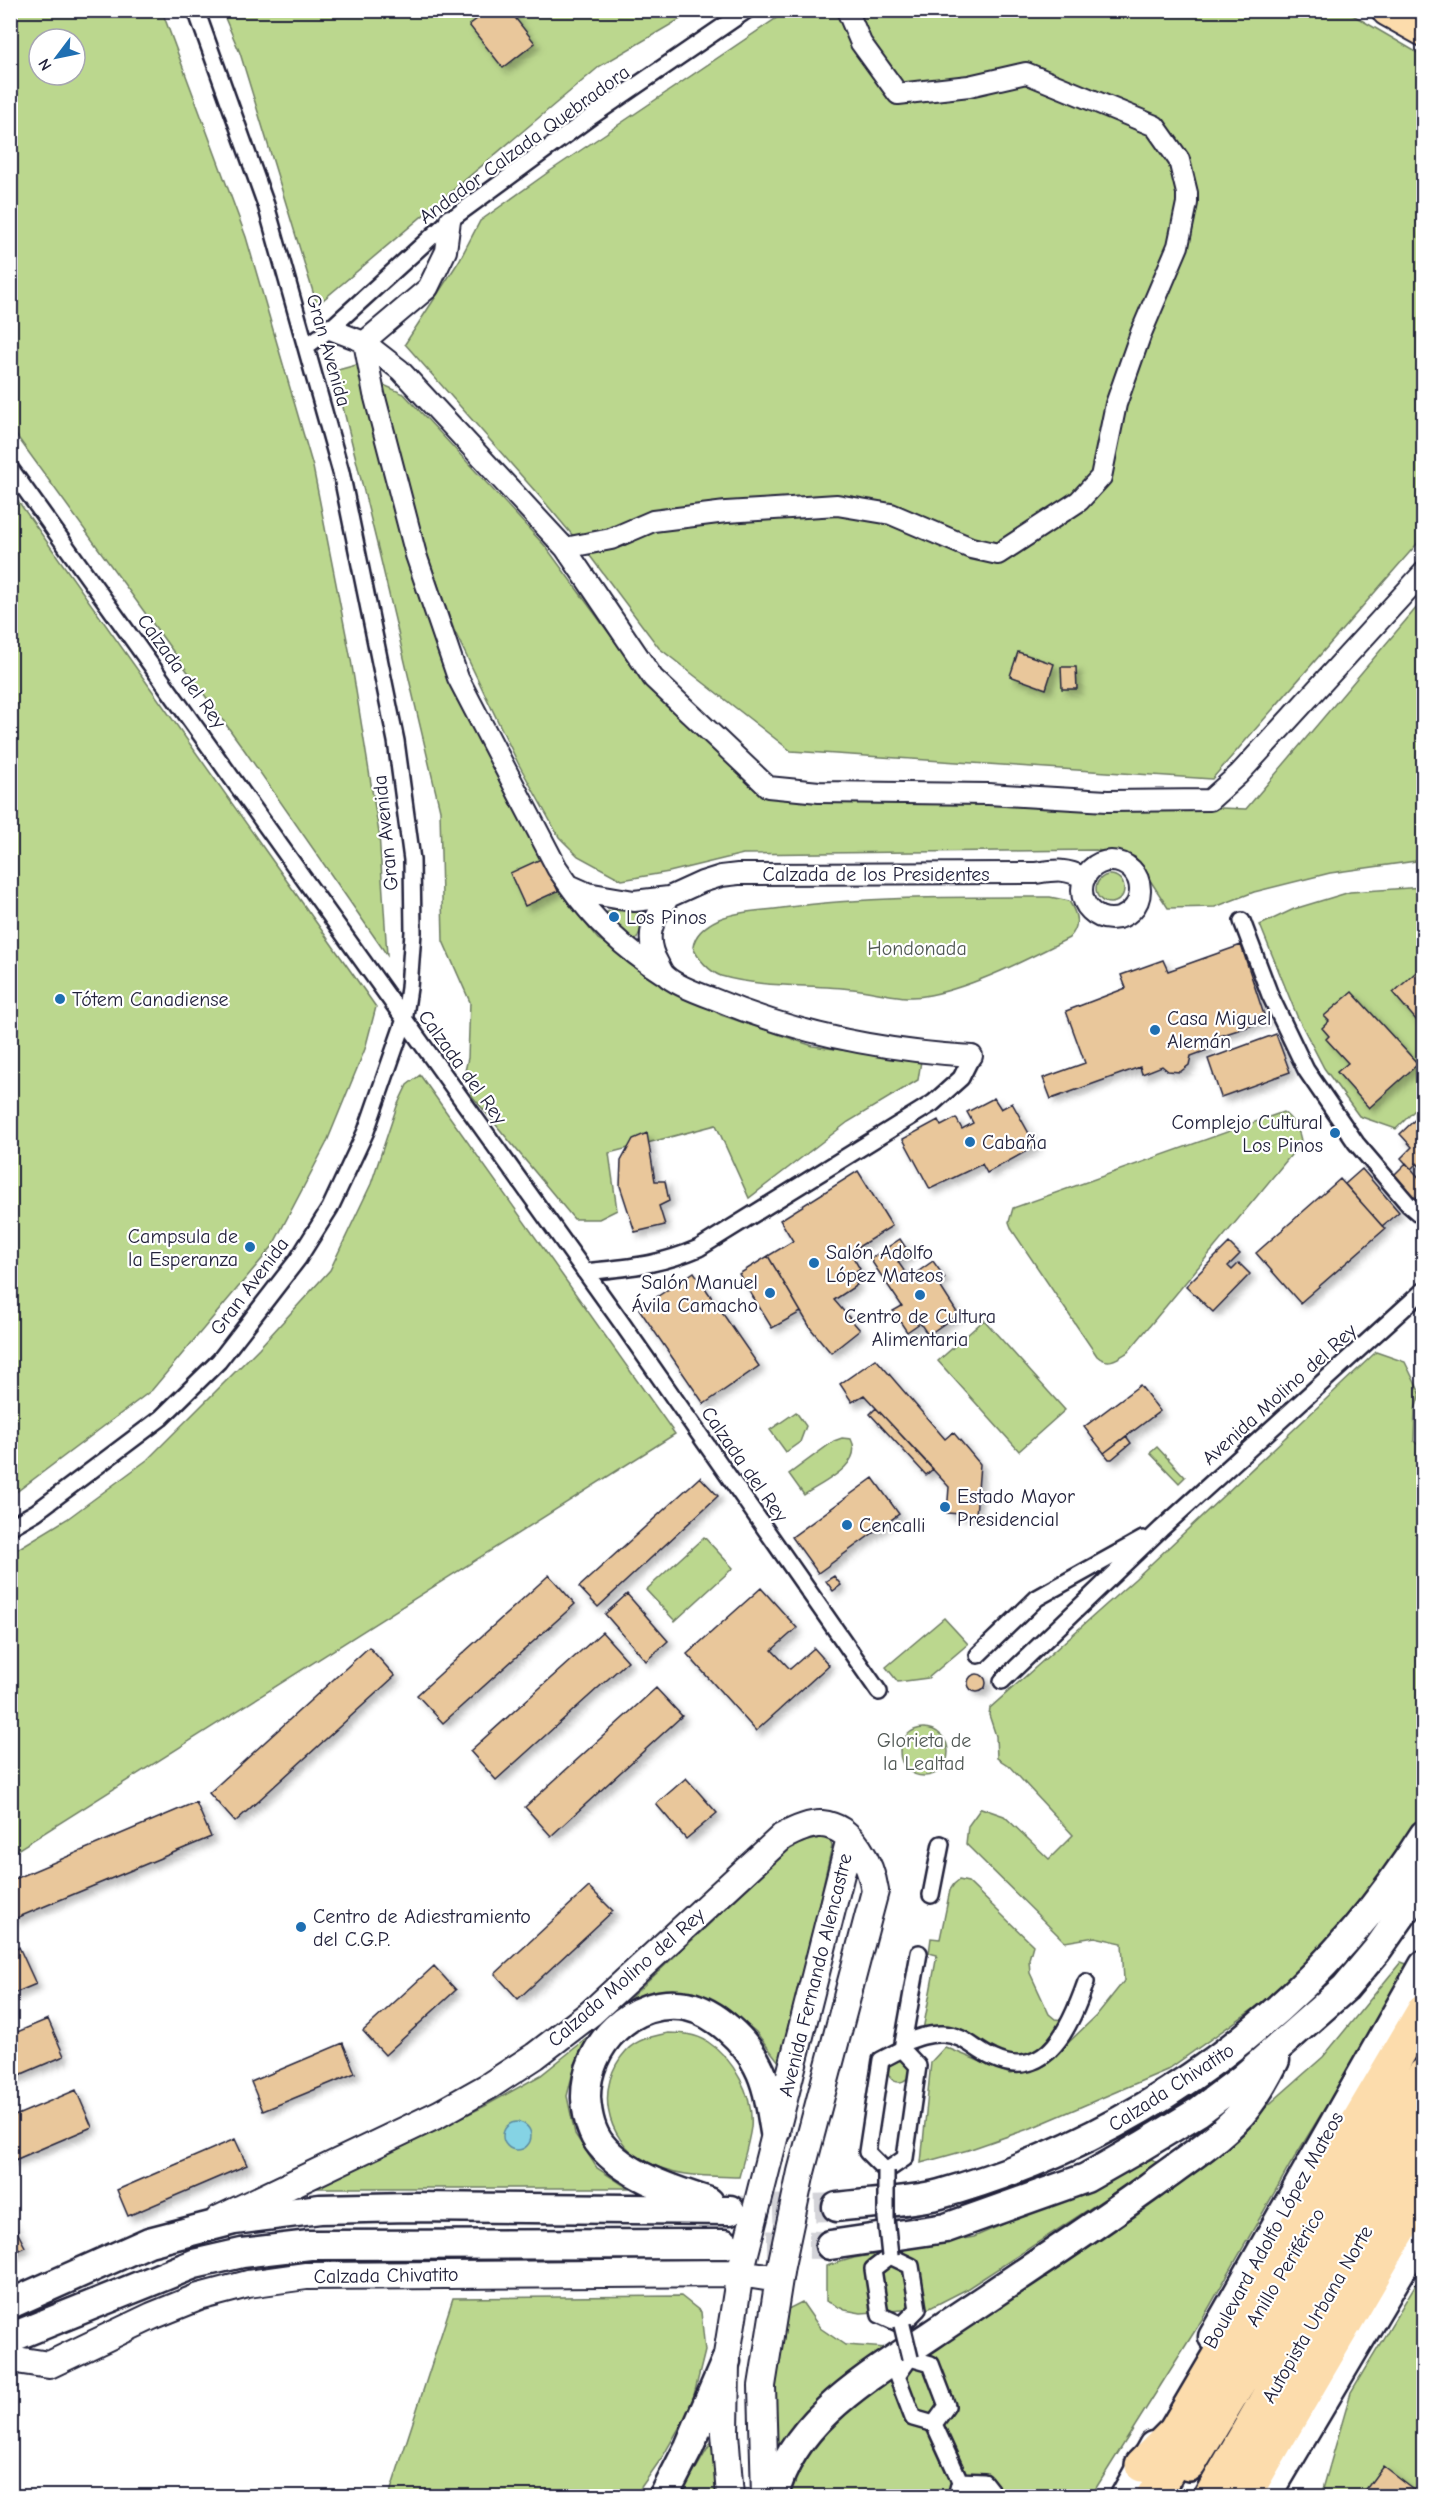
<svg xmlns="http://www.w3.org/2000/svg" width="1434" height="2507" viewBox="0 0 1434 2507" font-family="'Comic Neue',sans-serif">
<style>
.green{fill:#bbd78e;stroke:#6e7c64;stroke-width:1.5;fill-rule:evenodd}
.water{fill:#85d3e4;stroke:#5d8ca0;stroke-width:1.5}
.building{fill:#e9c79b;stroke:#22223b;stroke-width:1.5;filter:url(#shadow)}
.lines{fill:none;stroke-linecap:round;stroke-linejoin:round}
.secondary-tunnel{stroke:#d3d3d8;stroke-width:28;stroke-dasharray:28 14;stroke-linecap:butt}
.pedestrian-casing{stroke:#22223b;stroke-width:20}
.minor-casing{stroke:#22223b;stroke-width:24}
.tertiary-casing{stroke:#22223b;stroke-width:30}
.secondary-casing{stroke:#22223b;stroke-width:33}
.primary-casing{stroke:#22223b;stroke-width:36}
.motorway-casing{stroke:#22223b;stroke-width:38}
.pedestrian{stroke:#fff;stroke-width:15}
.minor{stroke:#fff;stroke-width:20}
.tertiary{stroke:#fff;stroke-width:26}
.secondary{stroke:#fff;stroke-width:28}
.primary{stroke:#fcdcac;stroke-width:32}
.motorway{stroke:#fcdcac;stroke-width:33}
.pedestrian-bridge-casing{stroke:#22223b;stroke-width:20;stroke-linecap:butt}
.pedestrian-bridge{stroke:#fff;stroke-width:15}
.poi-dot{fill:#1f6fb2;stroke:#fff;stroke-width:2}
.labels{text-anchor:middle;stroke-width:4.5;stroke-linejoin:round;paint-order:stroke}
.street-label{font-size:20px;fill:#22223b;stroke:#fff}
.poi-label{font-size:20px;fill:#22223b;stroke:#fff;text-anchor:start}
.park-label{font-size:20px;fill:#505854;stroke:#fff}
</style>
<defs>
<filter id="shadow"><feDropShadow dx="5" dy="5" stdDeviation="3" flood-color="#0004"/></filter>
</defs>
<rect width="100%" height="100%" fill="#fff"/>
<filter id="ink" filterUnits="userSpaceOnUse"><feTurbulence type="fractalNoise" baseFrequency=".0167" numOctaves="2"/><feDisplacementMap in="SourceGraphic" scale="12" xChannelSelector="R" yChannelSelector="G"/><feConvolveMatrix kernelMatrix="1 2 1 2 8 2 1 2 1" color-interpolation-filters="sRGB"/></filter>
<g filter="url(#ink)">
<path class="green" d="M 10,11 L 162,11 L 246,237 L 313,467 L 351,660 L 379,833 L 387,955 L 243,748 L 11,428 ZM 39,39 L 75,39 L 75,75 L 39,75 Z
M 222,11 L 694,11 L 600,66 L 317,305 L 240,53 Z
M 787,11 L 1346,11 L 1423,56 L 1423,537 L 1212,779 L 791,751 L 659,648 L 590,556 L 542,499 L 405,344 L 459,261 L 480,221 L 550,171 Z
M 360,364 L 405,534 L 515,806 L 566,900 L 598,939 L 721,1015 L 813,1046 L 921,1061 L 918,1080 L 848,1122 L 749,1198 L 716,1125 L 609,1153 L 617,1210 L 599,1219 L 574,1219 L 472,1096 L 465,1071 L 468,1058 L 470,1002 L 443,941 L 440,810 L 379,552 L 334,371 Z
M 377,382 L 404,394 L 546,547 L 625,655 L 762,790 L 1246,809 L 1423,600 L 1423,860 L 1330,873 L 1254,892 L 1215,907 L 1168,908 L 1135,857 L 1096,850 L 743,854 L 669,872 L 622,880 L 578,856 L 559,837 L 518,763 L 454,630 L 426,551 Z
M 11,491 L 376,1007 L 365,1049 L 326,1144 L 272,1247 L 152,1390 L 11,1496 Z
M1096 889a14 14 0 1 1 28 0a14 14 0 1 1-28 0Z
M 1423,887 L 1423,1102 L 1396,1129 L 1359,1116 L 1324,1068 L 1297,1016 L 1260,925 L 1294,909 L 1350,892 Z
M 1050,897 L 1069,901 C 1077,914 1081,926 1069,938 C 1028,959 975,986 930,995 C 904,1001 879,992 853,989 C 811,984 762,988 721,976 C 710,972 697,958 693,947 C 695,933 706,925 719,919 C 738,911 761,911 782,908 C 870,896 961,897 1050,897 Z
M 612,910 L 644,913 L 646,918 L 635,943 L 605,916 L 607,912 Z
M 420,1075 L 675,1434 L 11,1854 L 11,1553 L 67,1519 L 147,1460 L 259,1348 L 330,1270 L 371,1184 L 397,1106 L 407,1085 Z
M 1283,1112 C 1292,1118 1301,1132 1301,1143 L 1128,1352 C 1117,1359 1108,1366 1097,1356 L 1012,1230 L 1009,1222 L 1013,1208 Z
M 984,1320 L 1065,1410 L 1019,1451 L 938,1361 Z
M 1376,1352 L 1405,1362 L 1420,1393 L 1415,1410 L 1414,1441 L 1424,1451 L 1424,1813 L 1410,1838 L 1300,1976 L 1167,2070 L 1031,2128 L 968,2150 L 921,2163 L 931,2062 L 945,2047 L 1010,2074 L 1044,2066 L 1096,2016 L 1124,1981 L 1122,1943 L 1095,1937 L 1065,1942 L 966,1844 L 968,1826 L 981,1808 L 1004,1816 L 1049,1859 L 1073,1835 L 1009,1766 L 997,1758 L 996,1736 L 989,1715 L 990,1708 L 1135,1579 Z
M 796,1412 L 806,1426 L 800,1442 L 786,1452 L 770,1430 Z
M 842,1438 L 851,1439 C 865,1465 821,1483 804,1495 L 789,1474 L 834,1441 Z
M 1157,1447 L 1185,1477 L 1179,1483 L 1150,1453 Z
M 704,1537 L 733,1568 L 675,1621 L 646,1590 Z
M 944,1618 L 968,1644 L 928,1678 L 898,1682 L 886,1667 Z
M900 1752a24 24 0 1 1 48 0a24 24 0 1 1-48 0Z
M 820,1838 L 829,1838 L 832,1846 L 782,2066 L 756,2032 L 725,2006 L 694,1991 L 662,1993 L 628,2000 L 795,1844 Z
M 959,1880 L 968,1882 L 1033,1945 L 1029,1959 L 1030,1973 L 1049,2014 L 1055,2019 L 1064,2020 C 1060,2027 1057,2035 1052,2041 C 1024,2076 976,2042 946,2027 L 937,2026 L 923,2030 L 937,1955 L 929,1953 L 931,1938 L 940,1939 L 950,1890 L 954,1884 Z
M 1401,1962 L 1412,1966 L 1290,2165 L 1203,2318 L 1091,2496 L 785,2496 L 811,2445 L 862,2397 L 1232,2137 L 1323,2057 Z
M 668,2033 C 682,2033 696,2034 708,2042 C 733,2058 754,2096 751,2127 C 749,2143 743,2161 739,2177 C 707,2176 674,2177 645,2161 C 604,2139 595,2085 626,2051 C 637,2039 653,2036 668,2033 Z
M 591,2035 L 575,2064 L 567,2096 L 575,2134 L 597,2168 L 628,2188 L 314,2188 L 485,2106 L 541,2075 Z
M888 2071a11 11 0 1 1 22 0a11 11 0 1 1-22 0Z
M 1152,2159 L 1158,2164 L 965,2290 L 930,2308 L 861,2313 L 845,2310 L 826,2301 L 826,2266 L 854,2258 L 974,2237 Z
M 1423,2272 L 1423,2496 L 1321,2496 L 1351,2392 Z
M 681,2296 L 701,2312 L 705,2351 L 691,2407 L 663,2456 L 635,2496 L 389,2496 L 453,2298 Z
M 802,2302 L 820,2328 L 845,2345 L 889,2348 L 828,2390 L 793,2425 L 776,2459 L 773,2389 L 788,2309 Z
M 712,2441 L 717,2496 L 680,2496 Z"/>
<path class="water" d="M503 2136a14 14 0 1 1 28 0a14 14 0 1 1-28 0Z"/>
<path class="building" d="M 489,10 L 509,10 L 535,43 L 503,68 L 469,25 Z
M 1018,652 L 1054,664 L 1046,689 L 1010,676 Z
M 1061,667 L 1076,667 L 1077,689 L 1062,689 Z
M 543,858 L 558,891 L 525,906 L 510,873 Z
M 1241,945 L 1266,1021 L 1207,1040 L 1210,1049 L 1191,1056 L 1189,1065 L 1180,1072 L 1168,1071 L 1162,1066 L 1142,1074 L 1140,1067 L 1051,1099 L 1043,1078 L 1085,1063 L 1066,1011 L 1126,988 L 1121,975 L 1163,960 L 1168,971 Z
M 1424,965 L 1424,1015 L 1417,1021 L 1393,993 Z
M 1352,992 L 1418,1064 L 1369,1108 L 1337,1072 L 1348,1063 L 1326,1039 L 1329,1036 L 1322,1028 L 1329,1021 L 1324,1016 Z
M 1276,1034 L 1290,1072 L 1221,1097 L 1208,1059 Z
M 994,1098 L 1001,1109 L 1012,1103 L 1036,1146 L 987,1173 L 982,1164 L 930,1189 L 903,1139 L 938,1120 L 941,1126 L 956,1118 L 962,1129 L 973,1123 L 967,1112 Z
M 1424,1111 L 1424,1171 L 1417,1163 L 1411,1169 L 1401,1158 L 1412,1147 L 1400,1134 Z
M 647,1133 L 655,1181 L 665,1181 L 669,1201 L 659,1206 L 665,1225 L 635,1232 L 620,1186 L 621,1161 L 633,1139 Z
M 1406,1163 L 1424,1183 L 1424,1192 L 1413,1200 L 1392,1177 Z
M 1362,1169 L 1399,1212 L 1382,1226 L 1345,1184 Z
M 858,1171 L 892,1226 L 850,1252 L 860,1269 L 851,1275 L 857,1285 L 834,1300 L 860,1330 L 831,1353 L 811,1329 L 768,1256 L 793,1241 L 780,1220 Z
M 1340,1179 L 1385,1229 L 1300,1303 L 1256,1253 Z
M 900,1239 L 910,1254 L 898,1262 L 909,1278 L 933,1261 L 945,1278 L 938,1283 L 958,1314 L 928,1335 L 920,1323 L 907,1332 L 893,1311 L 902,1306 L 870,1259 Z
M 1229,1243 L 1240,1254 L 1228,1266 L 1232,1270 L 1239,1263 L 1250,1274 L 1213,1312 L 1186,1286 Z
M 768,1256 L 801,1312 L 772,1328 L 739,1274 Z
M 694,1272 L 759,1366 L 704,1404 L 639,1309 Z
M 876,1359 L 945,1439 L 953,1432 L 980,1464 L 976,1515 L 947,1513 L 949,1487 L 864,1395 L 852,1402 L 840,1384 Z
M 1140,1385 L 1160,1411 L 1104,1453 L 1084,1427 Z
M 876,1408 L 933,1469 L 926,1475 L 870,1414 Z
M 1126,1436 L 1131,1443 L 1112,1459 L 1109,1459 L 1104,1453 Z
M 700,1477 L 718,1496 L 598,1607 L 579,1587 Z
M 873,1478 L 899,1514 L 818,1573 L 792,1537 Z
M 549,1575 L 575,1604 L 443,1723 L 417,1695 Z
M 834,1576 L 841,1585 L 833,1591 L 826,1581 Z
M 761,1588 L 797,1628 L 772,1650 L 790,1669 L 814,1648 L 829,1665 L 756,1731 L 687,1654 Z
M 627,1594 L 668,1641 L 646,1661 L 605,1614 Z
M 602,1632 L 628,1661 L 496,1780 L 470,1751 Z
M 369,1647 L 395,1676 L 235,1822 L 209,1793 Z
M968 1683a9 9 0 1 1 18 0a9 9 0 1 1-18 0Z
M 656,1688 L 682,1716 L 551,1836 L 525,1807 Z
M 686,1778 L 717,1813 L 686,1839 L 656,1804 Z
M 196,1802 L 211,1837 L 14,1919 L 10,1912 L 10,1881 Z
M 589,1887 L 613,1911 L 518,1999 L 495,1974 Z
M 19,1947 L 36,1984 L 10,1995 L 10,1951 Z
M 434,1966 L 456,1990 L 385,2055 L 363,2031 Z
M 48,2019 L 64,2056 L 10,2079 L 10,2035 Z
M 343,2043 L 355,2073 L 263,2111 L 251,2082 Z
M 76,2090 L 92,2127 L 10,2162 L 10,2118 Z
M 235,2139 L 247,2165 L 128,2216 L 117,2190 Z
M 10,2218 L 25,2247 L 10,2254 Z
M 1383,2466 L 1422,2496 L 1371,2496 L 1364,2492 Z"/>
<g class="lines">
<path class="secondary-tunnel" d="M 731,2210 L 837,2207
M 725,2244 L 830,2245"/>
<defs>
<path id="pedestrian" d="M 307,346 L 330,329 L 450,220 L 592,116 L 747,10
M 10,468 L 621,1322 L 879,1692
M 1242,921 L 1270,995 L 1306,1070 L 1356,1143 L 1409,1205 L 1424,1218
M 585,1272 C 629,1267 657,1266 699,1248 L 933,1103 L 961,1078 L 972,1056
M 10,1527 L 36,1512 L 161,1418 L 219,1361 L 298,1259 L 330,1208 L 366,1131 L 404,1022 L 409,988 L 413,932 L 412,860 L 396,741 L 341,472 L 266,205 L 196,10
M 978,1655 L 1037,1598 L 1143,1539
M 1002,1681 L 1161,1529 L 1424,1290
M 931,1895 L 941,1844
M 903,2043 C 916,2038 929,2033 943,2034 C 964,2035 975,2050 993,2058 C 1048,2084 1072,2022 1086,1982
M 902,2049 L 918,2066 L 905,2158 L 886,2171 L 867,2152 L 881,2060 Z
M 902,2049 L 919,1953
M 890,2256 L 911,2266 L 918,2309 L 902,2325 L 880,2315 L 873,2269 Z
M 910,2358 L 931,2364 L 947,2406 L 934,2424 L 913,2418 L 897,2376 Z
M 934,2424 L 960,2481 L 956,2496
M 960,2481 L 984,2482 L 995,2496"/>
<path id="minor" d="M 450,220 L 446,251 L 428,288 L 364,342 L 374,394 L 416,555 L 458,678 L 557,868 L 569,885 L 587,893 L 634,901 L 669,897 L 702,882 L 721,876 L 738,874 L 1035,873 C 1056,870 1065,868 1085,878
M 330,329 L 364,342 L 400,370 L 565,548 L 611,539 L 653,521 L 726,512 L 837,505 L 891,514 L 971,548 L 998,554 L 1079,501 L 1101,477 L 1116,404 L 1141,333 L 1178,246 L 1187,203 L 1187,193 L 1179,160 L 1155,126 L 1026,73 L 969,86 L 898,94 L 861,43 L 847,10
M 565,548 L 653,678 L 768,787 L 819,792 L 988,794 L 1107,801 L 1210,800 L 1239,774 L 1424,572
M1082 890a29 29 0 1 1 58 0a29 29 0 1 1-58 0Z
M 569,885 C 595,922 624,949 662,973
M 669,897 C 653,919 643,937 658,963 C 660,967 662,972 665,975 C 675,985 700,994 714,999 C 795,1033 884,1051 972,1056"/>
<path id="tertiary" d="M 219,2219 L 439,2114 L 489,2086 L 535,2056 L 591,2013 L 782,1837 C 793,1831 809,1823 822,1824 C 853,1827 871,1864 875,1891 L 801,2172 L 781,2266 L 762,2386 L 765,2496
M 10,2359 L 49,2365 L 152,2316 L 199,2297 L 248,2284 L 306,2276 L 740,2273 L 779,2279
M 730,2496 L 725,2433 L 726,2361 L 740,2273 L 850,1838"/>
<path id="secondary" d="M 709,2202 C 672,2190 626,2176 601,2145 C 591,2133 587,2113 586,2098 C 585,2045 632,1996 687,2006 C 715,2012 746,2041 758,2066 C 769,2087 771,2110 775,2132
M 837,2207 C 868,2203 910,2202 940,2194 C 1140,2138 1314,2011 1424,1835
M 830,2245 L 946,2228 L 1086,2178 L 1142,2146 L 1198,2112 L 1242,2079 L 1345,1988 L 1377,1950 L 1424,1883
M 10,2304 L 149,2242 L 234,2220 L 320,2209 L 410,2207 L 730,2210
M 1213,2337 L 1424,1965
M 10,2338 L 194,2264 L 242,2253 L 310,2245 L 725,2244
M 664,2496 L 689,2447 L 726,2361
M 774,2496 C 792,2420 870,2376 931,2335 C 1004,2286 1078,2238 1149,2187 C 1180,2164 1215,2142 1241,2114 C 1255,2098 1266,2078 1275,2060
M 1125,2496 L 1153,2446
M 1267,2496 L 1424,2231"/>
<path id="primary" d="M 1388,10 L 1424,30"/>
<path id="motorway" d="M 1189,2464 L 1424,2075
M 1142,2465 L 1175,2432 L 1424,2010
M 1153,2496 L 1190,2433
M 1211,2496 L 1335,2281 L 1424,2133
M 1244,2496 L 1424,2188"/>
</defs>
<use href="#pedestrian" class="pedestrian-casing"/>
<use href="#minor" class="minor-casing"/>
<use href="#tertiary" class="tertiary-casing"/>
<use href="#secondary" class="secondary-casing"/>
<use href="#primary" class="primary-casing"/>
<use href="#motorway" class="motorway-casing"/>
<use href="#pedestrian" class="pedestrian"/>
<use href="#minor" class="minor"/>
<use href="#tertiary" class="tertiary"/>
<use href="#secondary" class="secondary"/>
<use href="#primary" class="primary"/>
<use href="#motorway" class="motorway"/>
<defs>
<path id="pedestrian-bridge" d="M 886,2171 L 886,2218 L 890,2256
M 902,2325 L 910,2358"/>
</defs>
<use href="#pedestrian-bridge" class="pedestrian-bridge-casing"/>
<use href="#pedestrian-bridge" class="pedestrian-bridge"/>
</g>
</g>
<g class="poi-dot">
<circle cx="614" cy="917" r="6"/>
<circle cx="60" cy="999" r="6"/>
<circle cx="1155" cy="1030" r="6"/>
<circle cx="1335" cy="1133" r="6"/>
<circle cx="970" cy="1142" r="6"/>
<circle cx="250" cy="1247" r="6"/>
<circle cx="814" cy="1263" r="6"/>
<circle cx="770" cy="1293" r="6"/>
<circle cx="920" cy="1295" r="6"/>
<circle cx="945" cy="1507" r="6"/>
<circle cx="847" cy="1525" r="6"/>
<circle cx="301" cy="1927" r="6"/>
</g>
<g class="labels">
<g class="street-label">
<text transform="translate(524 144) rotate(-36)" y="7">Andador Calzada Quebradora</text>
<text transform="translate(329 350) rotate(74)" y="7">Gran Avenida</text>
<text transform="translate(182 671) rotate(54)" y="7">Calzada del Rey</text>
<text transform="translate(385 833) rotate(-96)" y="7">Gran Avenida</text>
<text x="876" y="881">Calzada de los Presidentes</text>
<text transform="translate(463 1067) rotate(54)" y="7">Calzada del Rey</text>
<text transform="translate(249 1286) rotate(-53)" y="7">Gran Avenida</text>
<text transform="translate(1279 1394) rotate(-42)" y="7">Avenida Molino del Rey</text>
<text transform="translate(745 1464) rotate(55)" y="7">Calzada del Rey</text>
<text transform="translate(815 1975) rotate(-76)" y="7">Avenida Fernando Alencastre</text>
<text transform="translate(626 1977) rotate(-41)" y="7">Calzada Molino del Rey</text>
<text transform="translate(1171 2087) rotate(-33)" y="7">Calzada Chivatito</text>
<text transform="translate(1273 2230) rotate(-61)" y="7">Boulevard Adolfo López Mateos</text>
<text transform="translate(1285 2267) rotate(-59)" y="7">Anillo Periférico</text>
<text transform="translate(386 2275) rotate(-1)" y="7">Calzada Chivatito</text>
<text transform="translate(1317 2314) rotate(-60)" y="7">Autopista Urbana Norte</text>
</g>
<g class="poi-label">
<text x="626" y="924">Los Pinos</text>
<text x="72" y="1006">Tótem Canadiense</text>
<text x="1167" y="1025">Casa Miguel<tspan x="1167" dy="23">Alemán</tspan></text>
<text x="1323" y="1129" text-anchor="end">Complejo Cultural<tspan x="1323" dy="23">Los Pinos</tspan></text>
<text x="982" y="1149">Cabaña</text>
<text x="238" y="1243" text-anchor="end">Campsula de<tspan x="238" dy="23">la Esperanza</tspan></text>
<text x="826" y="1259">Salón Adolfo<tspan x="826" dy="23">López Mateos</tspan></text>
<text x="758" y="1289" text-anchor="end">Salón Manuel<tspan x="758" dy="23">Ávila Camacho</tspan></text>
<text x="920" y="1323" text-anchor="middle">Centro de Cultura<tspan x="920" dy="23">Alimentaria</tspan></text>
<text x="957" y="1503">Estado Mayor<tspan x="957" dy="23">Presidencial</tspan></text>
<text x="859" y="1532">Cencalli</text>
<text x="313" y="1923">Centro de Adiestramiento<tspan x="313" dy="23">del C.G.P.</tspan></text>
</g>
<g class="park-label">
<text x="917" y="955">Hondonada</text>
<text x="924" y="1747">Glorieta de<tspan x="924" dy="23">la Lealtad</tspan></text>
</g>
</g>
<rect width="1434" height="2507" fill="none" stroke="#fff" stroke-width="36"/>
<rect x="18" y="18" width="1398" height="2471" fill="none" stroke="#22223b" stroke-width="2" filter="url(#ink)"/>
<g transform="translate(57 57) rotate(238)"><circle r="28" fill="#ffffff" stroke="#a7a7b1" stroke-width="1.5"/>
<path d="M0-4.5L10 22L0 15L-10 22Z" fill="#1f6fb2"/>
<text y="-9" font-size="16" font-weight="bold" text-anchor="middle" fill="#22223b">N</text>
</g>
</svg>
